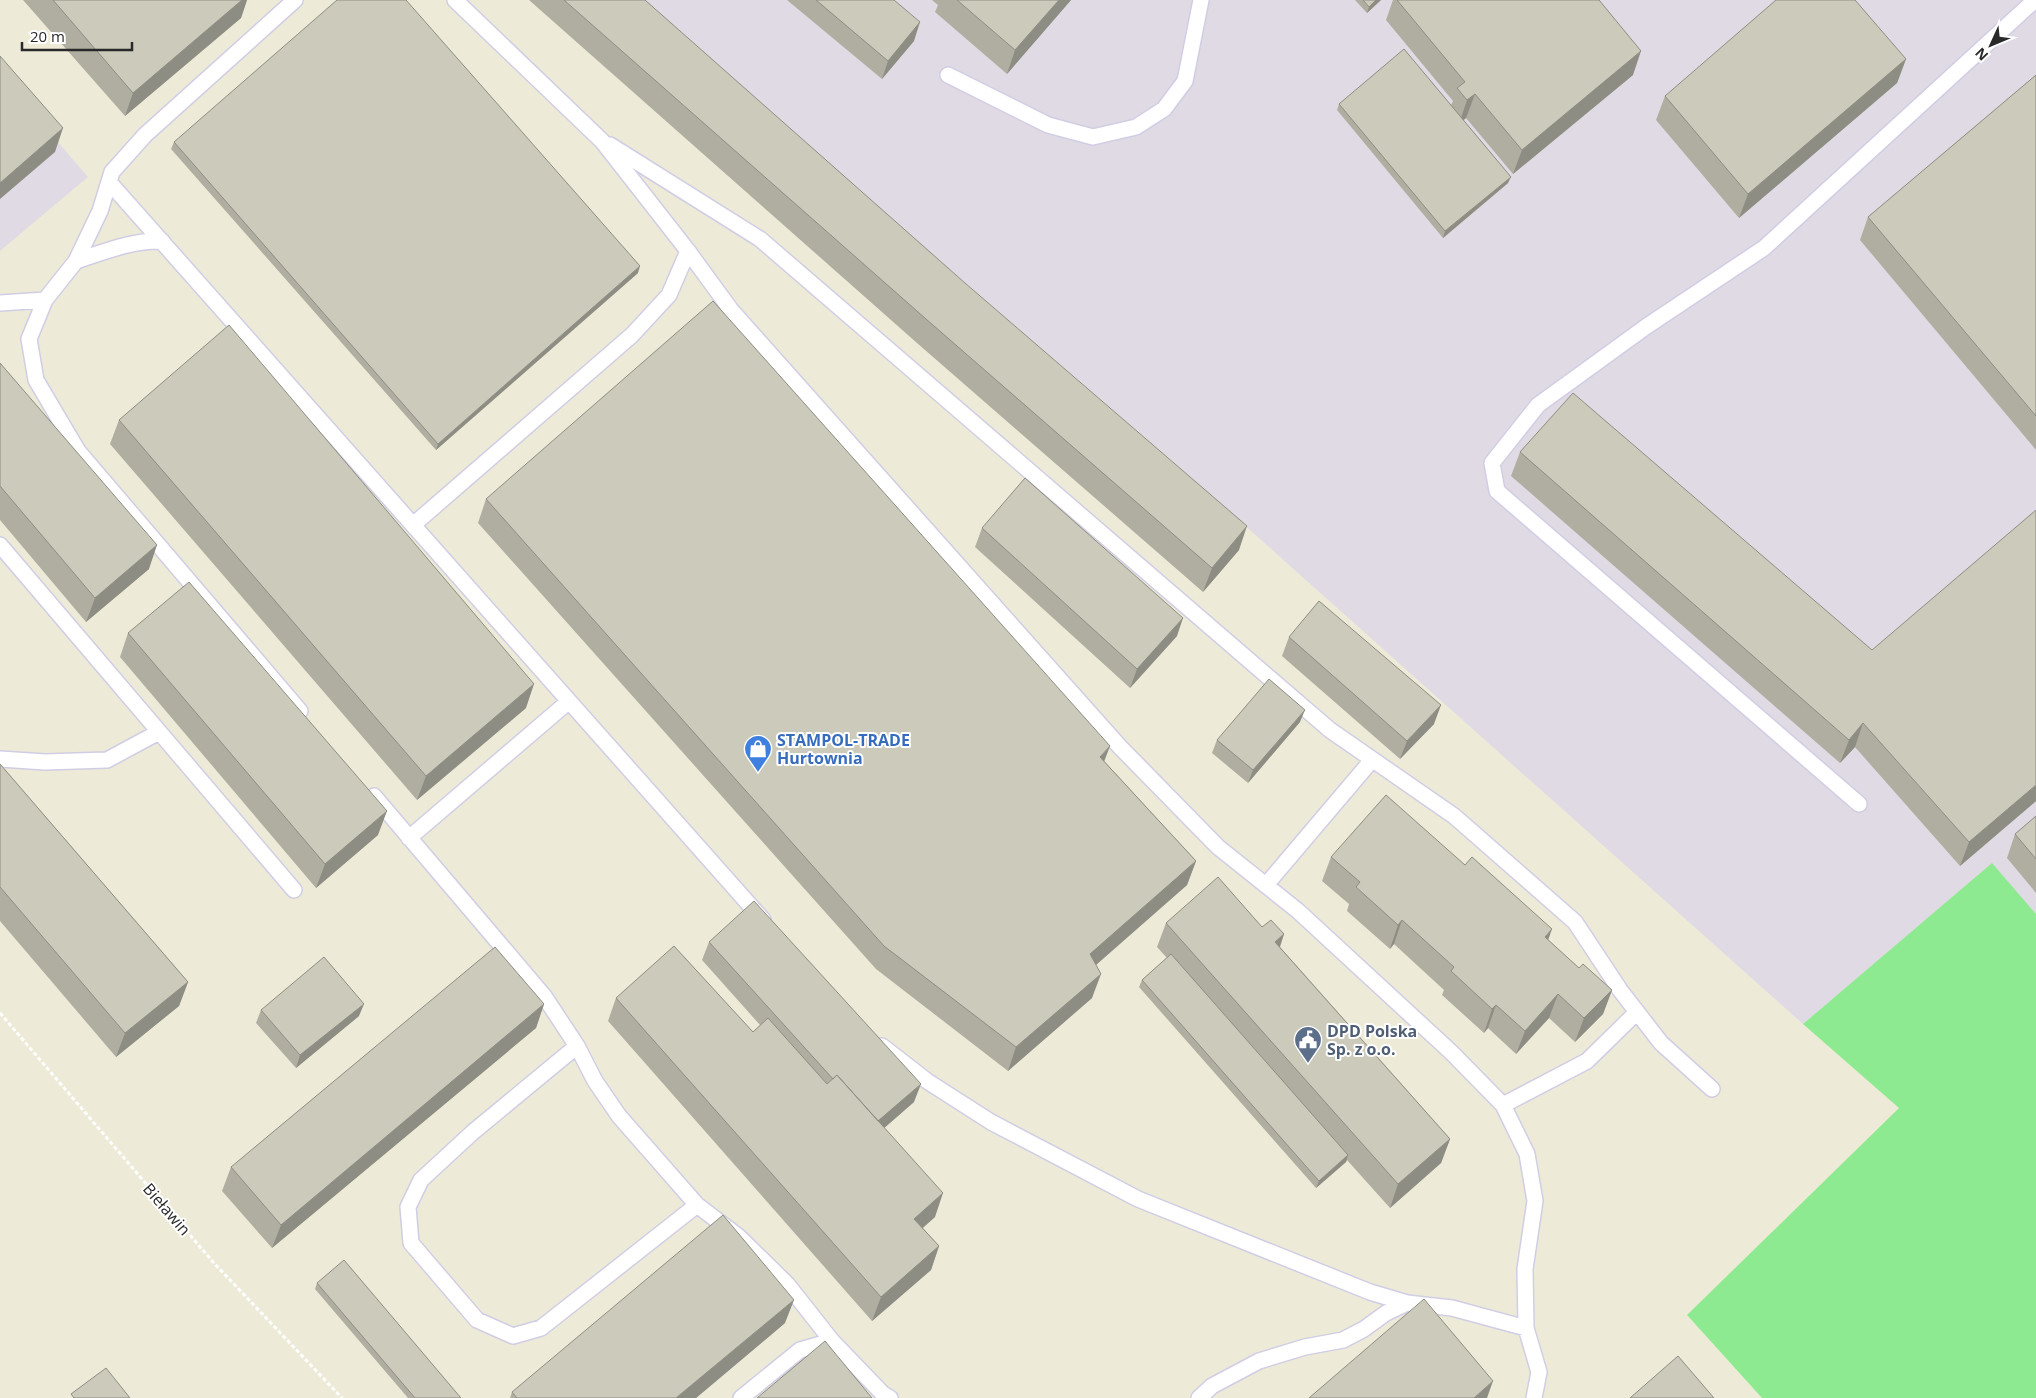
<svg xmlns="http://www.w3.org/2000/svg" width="2036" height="1398" viewBox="0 0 2036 1398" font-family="'Open Sans',sans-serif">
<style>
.industrial{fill:#e0dae4}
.green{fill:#8eea90}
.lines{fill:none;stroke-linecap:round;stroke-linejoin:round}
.lane-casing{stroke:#d1cde4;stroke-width:18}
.path{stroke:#fff;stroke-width:3;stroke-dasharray:4 2.5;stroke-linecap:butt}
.lane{stroke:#fff;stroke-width:15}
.wall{fill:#afaea1}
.shaded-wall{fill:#8e8d83}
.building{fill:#cbcabb;stroke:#8e8d83}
.labels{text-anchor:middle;stroke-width:4;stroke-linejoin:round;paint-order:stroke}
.shop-label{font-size:16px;font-weight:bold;fill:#366cbe;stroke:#fff;text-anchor:start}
.service-label{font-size:16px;font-weight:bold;fill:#4e5e75;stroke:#fff;text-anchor:start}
.street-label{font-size:16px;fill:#292929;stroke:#fff}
</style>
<rect width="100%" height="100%" fill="#edebd8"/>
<path class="industrial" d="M 633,0 L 2036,0 L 2036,914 L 1991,864 L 1803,1024 L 1186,473 L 789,131 Z
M 0,75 L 88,177 L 0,251 Z"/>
<path class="green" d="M 1992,863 L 2036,914 L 2036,1398 L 1762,1398 L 1687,1315 L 1899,1108 L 1803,1024 Z"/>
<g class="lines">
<defs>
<path id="lane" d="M 295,0 L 145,135 L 112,172 L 100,211 L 76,261 L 45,300 L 29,339 L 36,380 L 78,451 L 300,711
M 455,0 L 602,141 L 688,251 L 731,310 L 1120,747 L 1218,847 L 1298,911 L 1451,1052 L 1503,1105 L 1527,1154 L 1535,1201 L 1525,1269 L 1526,1328 L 1539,1372 L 1534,1398
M 948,75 L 1048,125 L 1093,137 L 1136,127 L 1164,109 L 1185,81 L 1201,0
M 610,145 L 760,239 L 1330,730 L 1454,816 L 1575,922 L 1620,990 L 1661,1043 L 1712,1089
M 109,182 L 763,920
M 76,261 C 104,252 132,240 162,241
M 0,303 L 45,300
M 413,525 L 632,335 L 669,295 L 688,251
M 0,545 L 294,890
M 0,759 L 45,762 L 107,760 L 159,732
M 374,796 L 544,996 L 577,1046 L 595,1081 L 619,1116 L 697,1205 L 739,1237 L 787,1284 L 832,1341 L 883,1394 L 890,1398
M 1859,804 L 1497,491 L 1492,463 L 1538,405 L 1647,326 L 1764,248 L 2035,0
M 409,838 L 568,702
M 1266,885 L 1372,760
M 577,1046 L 473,1132 L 421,1180 L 408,1207 L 411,1243 L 477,1320 L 513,1336 L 541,1328 L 697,1205
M 882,1046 L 927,1081 L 991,1122 L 1138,1199 L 1370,1292 L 1407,1303
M 1503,1105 L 1587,1061 L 1637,1012
M 741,1398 L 800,1350 L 832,1341
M 1199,1398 L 1212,1386 L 1259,1361 L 1305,1347 L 1343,1340 L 1364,1329 L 1386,1313 L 1407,1303 L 1452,1308 L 1526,1328"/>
</defs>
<use href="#lane" class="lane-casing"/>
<path class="path" d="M 0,1013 L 213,1262 L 342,1398"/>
<use href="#lane" class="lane"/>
</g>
<path class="wall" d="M 23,0 L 247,0 L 241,18 L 125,116 Z
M 529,0 L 645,0 L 1239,550 L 1203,592 L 917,343 Z
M 787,0 L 894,0 L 914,41 L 882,79 Z
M 932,0 L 1071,0 L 1007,74 L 935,12 L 938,5 Z
M 1355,0 L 1381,0 L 1367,13 Z
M 1393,0 L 1599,0 L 1633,75 L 1513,174 L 1466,118 L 1463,120 L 1508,183 L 1443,238 L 1337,110 L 1339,104 L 1451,105 L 1453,101 L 1386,20 Z
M 1906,59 L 1897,83 L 1739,218 L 1656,120 L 1665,96 Z
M 2036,75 L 2036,450 L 1860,240 L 1868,217 Z
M 174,142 L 638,273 L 436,450 L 171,149 Z
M 0,363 L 149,569 L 86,622 L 0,520 Z
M 119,420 L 526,708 L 417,800 L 110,444 Z
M 1520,452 L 2036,801 L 1960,866 L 1855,747 L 1840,763 L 1511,476 Z
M 486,499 L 1104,761 L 1196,861 L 1187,885 L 1096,965 L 1092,998 L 1008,1071 L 876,969 L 478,523 Z
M 982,528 L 1177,636 L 1130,688 L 975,547 Z
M 128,633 L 378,835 L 316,888 L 120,657 Z
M 1289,637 L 1434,724 L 1400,759 L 1282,656 Z
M 1300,722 L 1248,783 L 1212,753 L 1217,740 Z
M 0,764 L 188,982 L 179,1006 L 116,1057 L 0,921 Z
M 2036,816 L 2036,893 L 2007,858 L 2015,834 Z
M 1331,857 L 1548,940 L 1579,968 L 1612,990 L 1603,1014 L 1575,1042 L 1549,1018 L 1516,1054 L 1488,1028 L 1484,1033 L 1442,995 L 1444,990 L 1394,944 L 1390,949 L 1347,911 L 1349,904 L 1322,881 Z
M 1166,923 L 1262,927 L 1284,934 L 1280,947 L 1450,1139 L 1441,1163 L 1390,1208 L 1347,1160 L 1346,1162 L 1316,1188 L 1139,987 L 1142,980 L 1167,958 L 1157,947 Z
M 709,942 L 914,1102 L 884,1128 L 935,1217 L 923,1228 L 939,1246 L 931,1270 L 872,1321 L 608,1021 L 616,998 L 753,1032 L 760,1025 L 702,960 Z
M 544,1004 L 536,1028 L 272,1248 L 222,1191 L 231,1167 Z
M 261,1010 L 359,1016 L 296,1068 L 256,1023 Z
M 317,1283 L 461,1398 L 408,1398 L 315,1289 Z
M 785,1323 L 696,1398 L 510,1398 L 512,1392 Z"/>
<path class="shaded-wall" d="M 242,0 L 247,0 L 241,18 L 125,116 L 133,93 Z
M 1059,0 L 1071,0 L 1007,74 L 1015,50 Z
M 1376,0 L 1381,0 L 1367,13 L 1369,7 Z
M 920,22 L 914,41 L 882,79 L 888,61 Z
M 1641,51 L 1633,75 L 1513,174 L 1522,150 Z
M 1906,59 L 1897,83 L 1739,218 L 1748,194 Z
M 1475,94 L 1466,118 L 1459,124 L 1467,100 Z
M 63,128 L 55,152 L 0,199 L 0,183 Z
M 1511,177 L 1508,183 L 1443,238 L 1445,231 Z
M 640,266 L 638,273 L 436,450 L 438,444 Z
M 1247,526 L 1239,550 L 1203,592 L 1212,568 Z
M 157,545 L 149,569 L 86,622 L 95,598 Z
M 1183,618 L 1177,636 L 1130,688 L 1137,669 Z
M 534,684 L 526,708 L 417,800 L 426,776 Z
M 1441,705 L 1434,724 L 1400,759 L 1407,741 Z
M 1305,710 L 1300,722 L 1248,783 L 1253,770 Z
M 1863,723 L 1855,747 L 1840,763 L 1849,740 Z
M 1110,746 L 1101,770 L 1100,757 Z
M 2036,785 L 2036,801 L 1960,866 L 1969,842 Z
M 387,811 L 378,835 L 316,888 L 325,864 Z
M 1196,861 L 1187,885 L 1081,978 L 1090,954 Z
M 1402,920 L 1394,944 L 1390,949 L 1398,925 Z
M 1552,929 L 1544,952 L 1545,937 Z
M 1284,934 L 1276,958 L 1275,942 Z
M 1101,974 L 1092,998 L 1008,1071 L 1016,1047 Z
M 188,982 L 179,1006 L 116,1057 L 125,1033 Z
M 1612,990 L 1603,1014 L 1575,1042 L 1584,1018 Z
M 1558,994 L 1549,1018 L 1516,1054 L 1525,1031 Z
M 364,1004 L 359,1016 L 296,1068 L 300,1055 Z
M 544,1004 L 536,1028 L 272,1248 L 281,1225 Z
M 1496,1005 L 1488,1028 L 1484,1033 L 1492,1009 Z
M 921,1084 L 914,1102 L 867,1143 L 874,1124 Z
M 1450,1139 L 1441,1163 L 1390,1208 L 1398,1184 Z
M 1348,1155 L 1346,1162 L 1316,1188 L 1319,1181 Z
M 943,1193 L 935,1217 L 906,1242 L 914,1219 Z
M 939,1246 L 931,1270 L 872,1321 L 881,1297 Z
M 794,1300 L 785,1323 L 696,1398 L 676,1398 Z
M 1493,1381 L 1487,1398 L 1474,1398 Z"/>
<path class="building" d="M 53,0 L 242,0 L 133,93 Z
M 337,0 L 406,0 L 640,266 L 438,444 L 174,142 Z
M 564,0 L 645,0 L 965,283 L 1247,526 L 1212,568 L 926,319 Z
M 816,0 L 894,0 L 920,22 L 888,61 Z
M 957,0 L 1059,0 L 1015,50 Z
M 1363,0 L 1376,0 L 1369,7 Z
M 1397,0 L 1599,0 L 1641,51 L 1522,150 L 1475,94 L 1467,100 L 1457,88 L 1465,82 Z
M 1776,0 L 1855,0 L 1906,59 L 1748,194 L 1665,96 Z
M 1404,49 L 1511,177 L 1445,231 L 1339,104 Z
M 0,56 L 63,128 L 0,183 Z
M 2036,75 L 2036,416 L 1868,217 Z
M 713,301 L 1110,746 L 1100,757 L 1196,861 L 1090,954 L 1101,974 L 1016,1047 L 884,946 L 486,499 Z
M 229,325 L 534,684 L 426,776 L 119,420 Z
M 0,363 L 157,545 L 95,598 L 0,486 Z
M 1573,393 L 1872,650 L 2036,510 L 2036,785 L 1969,842 L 1863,723 L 1849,740 L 1520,452 Z
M 1025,478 L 1183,618 L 1137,669 L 982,528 Z
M 189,582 L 387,811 L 325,864 L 128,633 Z
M 1319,601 L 1441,705 L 1407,741 L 1289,637 Z
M 1269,679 L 1305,710 L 1253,770 L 1217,740 Z
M 0,764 L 188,982 L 125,1033 L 0,887 Z
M 1386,795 L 1465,865 L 1472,857 L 1552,929 L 1545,937 L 1579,968 L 1583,964 L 1612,990 L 1584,1018 L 1558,994 L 1525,1031 L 1496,1005 L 1492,1009 L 1451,971 L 1454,967 L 1402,920 L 1398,925 L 1356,887 L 1360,882 L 1331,857 Z
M 2036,816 L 2036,859 L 2015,834 Z
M 1218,877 L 1262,927 L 1271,920 L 1284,934 L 1275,942 L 1450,1139 L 1398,1184 L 1166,923 Z
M 754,901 L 921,1084 L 878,1121 L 837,1075 L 833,1079 L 709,942 Z
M 674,946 L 753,1032 L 768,1018 L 827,1084 L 837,1075 L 943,1193 L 914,1219 L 939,1246 L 881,1297 L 616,998 Z
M 495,947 L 544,1004 L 281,1225 L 231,1167 Z
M 1171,954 L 1348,1155 L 1319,1181 L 1142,980 Z
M 324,957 L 364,1004 L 300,1055 L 261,1010 Z
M 723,1215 L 794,1300 L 676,1398 L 517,1398 L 512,1392 Z
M 344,1260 L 461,1398 L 415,1398 L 317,1283 Z
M 1424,1299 L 1493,1381 L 1474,1398 L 1309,1398 Z
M 825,1341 L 872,1398 L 757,1398 Z
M 1678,1356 L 1714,1398 L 1630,1398 Z
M 106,1368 L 130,1398 L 74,1398 L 71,1394 Z"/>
<defs>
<symbol id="shop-pin" viewBox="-11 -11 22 30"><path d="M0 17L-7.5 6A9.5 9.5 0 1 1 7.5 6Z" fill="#3f7fe0" stroke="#fff"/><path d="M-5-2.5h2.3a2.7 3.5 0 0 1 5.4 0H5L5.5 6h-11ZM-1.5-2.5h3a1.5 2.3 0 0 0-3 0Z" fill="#fff"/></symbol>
<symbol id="civic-pin" viewBox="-11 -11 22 30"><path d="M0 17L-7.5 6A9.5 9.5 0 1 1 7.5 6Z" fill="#5c6f8a" stroke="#fff"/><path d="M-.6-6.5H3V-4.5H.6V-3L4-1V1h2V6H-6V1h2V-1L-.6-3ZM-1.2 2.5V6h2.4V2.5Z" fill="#fff"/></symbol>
</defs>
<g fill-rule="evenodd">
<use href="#shop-pin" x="742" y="733" width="32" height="43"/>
<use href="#civic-pin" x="1292" y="1024" width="32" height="43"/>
</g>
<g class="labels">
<g class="shop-label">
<text x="777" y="746">STAMPOL-TRADE<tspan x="777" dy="18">Hurtownia</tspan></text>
</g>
<g class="service-label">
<text x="1327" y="1037">DPD Polska<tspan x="1327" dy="18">Sp. z o.o.</tspan></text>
</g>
<g class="street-label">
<text transform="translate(167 1209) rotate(49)" y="6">Bieławin</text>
</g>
</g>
<g transform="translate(1991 45) rotate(226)" stroke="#ffffff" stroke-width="4" paint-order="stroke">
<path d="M0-4L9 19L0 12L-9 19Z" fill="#292929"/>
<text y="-8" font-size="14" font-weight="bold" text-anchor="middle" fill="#292929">N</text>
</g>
<path d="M22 42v8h110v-8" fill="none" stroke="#292929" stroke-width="2.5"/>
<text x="30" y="42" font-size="15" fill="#292929" stroke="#ffffff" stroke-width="4" paint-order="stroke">20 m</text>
</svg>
